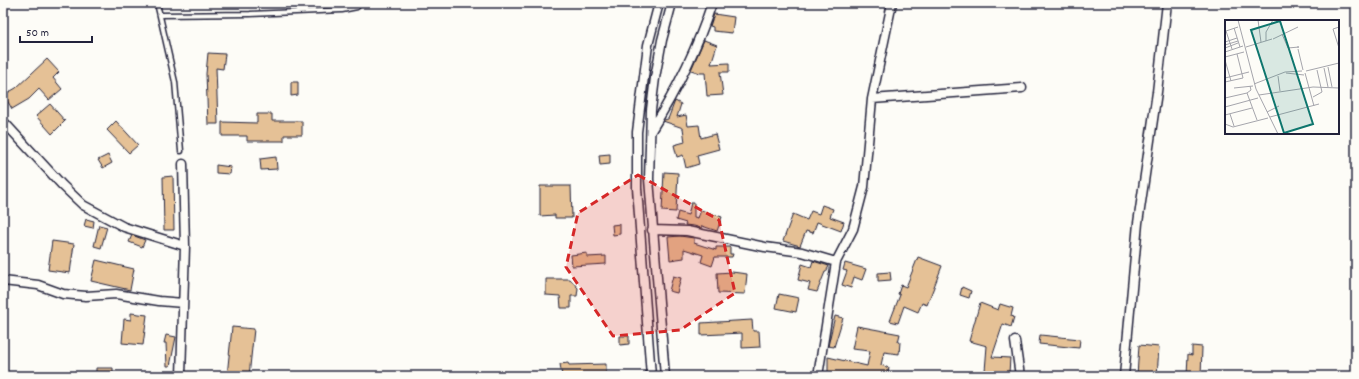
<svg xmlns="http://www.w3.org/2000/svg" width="1359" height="379" viewBox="0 0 1359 379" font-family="Dekko,sans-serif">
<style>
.building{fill:#e5c196;stroke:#22223b}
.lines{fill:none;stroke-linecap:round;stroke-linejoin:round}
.service-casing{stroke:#22223b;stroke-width:7}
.minor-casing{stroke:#22223b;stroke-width:11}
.service{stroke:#fdfcf7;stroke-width:4}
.minor{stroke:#fdfcf7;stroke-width:8}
.marked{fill:#d62828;fill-opacity:0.2;stroke:#d62828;stroke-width:3;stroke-dasharray:8 5;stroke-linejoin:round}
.inset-road{fill:none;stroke:#a5a5ac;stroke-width:1}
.view{fill:#0f766e;fill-opacity:0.15;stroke:#0f766e;stroke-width:2}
.inset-edge{fill:none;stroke:#22223b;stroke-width:2}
</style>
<rect width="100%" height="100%" fill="#fdfcf7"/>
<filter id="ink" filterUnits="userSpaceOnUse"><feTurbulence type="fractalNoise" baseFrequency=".025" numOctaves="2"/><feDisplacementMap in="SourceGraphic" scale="8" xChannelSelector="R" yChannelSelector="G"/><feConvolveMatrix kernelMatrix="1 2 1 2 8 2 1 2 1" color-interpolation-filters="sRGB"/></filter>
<g filter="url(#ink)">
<path class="building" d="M 714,14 L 734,17 L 732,33 L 713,31 L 713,27 L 710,26 Z
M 704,40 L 717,45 L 711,64 L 729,63 L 729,72 L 720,72 L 723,95 L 707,96 L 705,73 L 700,73 L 691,70 Z
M 208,53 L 225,54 L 223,69 L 216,68 L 218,124 L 208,124 L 206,74 Z
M 47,59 L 59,72 L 53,78 L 62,89 L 49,100 L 39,89 L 29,99 L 12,109 L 4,95 L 16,88 Z
M 291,82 L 298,82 L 298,95 L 291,96 Z
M 675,101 L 681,104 L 677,117 L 686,115 L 688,126 L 699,125 L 701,138 L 715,134 L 719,149 L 697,155 L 699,164 L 686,168 L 683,155 L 677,157 L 674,145 L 685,142 L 683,128 L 663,121 L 664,120 L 668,119 Z
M 50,104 L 65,121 L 52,134 L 36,116 Z
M 257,114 L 272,114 L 272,121 L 302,121 L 302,135 L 284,135 L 284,141 L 247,141 L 247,136 L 222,136 L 222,122 L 257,123 Z
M 116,121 L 138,145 L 129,153 L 107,130 Z
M 610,154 L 610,164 L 600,165 L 599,155 Z
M 108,155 L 112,163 L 103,168 L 98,160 Z
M 276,157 L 277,169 L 261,170 L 260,159 Z
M 216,165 L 231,167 L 230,174 L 216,173 Z
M 664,172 L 678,173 L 676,212 L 662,211 Z
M 173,176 L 174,230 L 164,230 L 163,177 Z
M 540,186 L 571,186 L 572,218 L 555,218 L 555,215 L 540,216 Z
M 691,203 L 694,203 L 694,217 L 698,218 L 701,210 L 722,217 L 717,231 L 702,226 L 701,228 L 694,226 L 685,225 L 686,223 L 676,220 L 678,212 L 688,215 Z
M 822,205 L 833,209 L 830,217 L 844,222 L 841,231 L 817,222 L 813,233 L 806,231 L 800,246 L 783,241 L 793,214 L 807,220 L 811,211 L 819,214 Z
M 86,219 L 94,221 L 93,228 L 84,226 Z
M 620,224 L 620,234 L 613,235 L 612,225 Z
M 99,225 L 107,227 L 101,248 L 94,246 Z
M 132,235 L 145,240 L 142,247 L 129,242 Z
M 680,236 L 694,238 L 694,243 L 716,250 L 716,247 L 730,247 L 730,254 L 733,254 L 732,257 L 715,257 L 712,266 L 701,262 L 703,255 L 684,249 L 684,258 L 670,260 L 668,237 Z
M 52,241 L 74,244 L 70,273 L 48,270 Z
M 587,253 L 587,257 L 606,256 L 606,264 L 572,266 L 571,255 Z
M 918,257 L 942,266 L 927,305 L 922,303 L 918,312 L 904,306 L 898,323 L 890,321 L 900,295 L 898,294 L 901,285 L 906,287 Z
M 96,260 L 134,269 L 130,290 L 91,281 Z
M 813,261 L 829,266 L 826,272 L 825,272 L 817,292 L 808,290 L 810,283 L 798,280 L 802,264 L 811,267 Z
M 845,263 L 866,269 L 862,280 L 854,277 L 851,288 L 842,285 L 847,271 L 843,270 Z
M 732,272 L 747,274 L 745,294 L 718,293 L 717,273 Z
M 890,272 L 891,280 L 878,281 L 878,273 Z
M 673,276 L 681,278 L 677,293 L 669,291 Z
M 546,279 L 570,279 L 578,288 L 577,296 L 571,296 L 571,308 L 561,308 L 560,296 L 546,295 Z
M 962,287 L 971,291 L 969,298 L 960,295 Z
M 779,294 L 799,298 L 796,312 L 776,308 Z
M 980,303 L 998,310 L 1000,304 L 1013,308 L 1011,316 L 1014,317 L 1011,327 L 1003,324 L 992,357 L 1010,358 L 1009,373 L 985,371 L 987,346 L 969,341 Z
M 131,313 L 147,315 L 143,345 L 122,343 L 124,319 L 131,320 Z
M 835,316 L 843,318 L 834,347 L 828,346 Z
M 752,320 L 753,331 L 759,331 L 760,347 L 742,348 L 742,333 L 701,335 L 701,323 Z
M 857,326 L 900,334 L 898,342 L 900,342 L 899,354 L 884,352 L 881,365 L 889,368 L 887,376 L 828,376 L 828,357 L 867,366 L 870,351 L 852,349 Z
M 232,327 L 254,329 L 249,376 L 227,376 Z
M 166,335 L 176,337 L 170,366 L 167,366 L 166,343 L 164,343 Z
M 1040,335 L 1080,339 L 1079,348 L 1039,344 Z
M 620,336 L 629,336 L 629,344 L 620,345 Z
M 1139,345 L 1159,347 L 1157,376 L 1137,376 Z
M 1192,346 L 1202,347 L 1201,376 L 1187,376 L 1188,354 L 1192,355 Z
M 568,363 L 569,365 L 606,364 L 606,376 L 562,376 L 560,364 Z
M 96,368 L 113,368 L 113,376 L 96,376 Z"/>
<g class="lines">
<defs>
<path id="service" d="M 157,3 L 175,82 L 181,151
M 160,15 L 250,14 L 342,10 L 357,7 L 360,3"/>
<path id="minor" d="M 872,99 L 1022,88
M 3,121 L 62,185 L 83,205 L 124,227 L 185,246
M 651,131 C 676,91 697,49 712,3
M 652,230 L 687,231 L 765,247 L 802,252 L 836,262
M 3,281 L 38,285 L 63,294 L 86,296 L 116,294 L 159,301 L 183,303
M 1015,341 L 1020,376
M 181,376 L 185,246 L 183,164
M 651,376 L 637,188 L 637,132 L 648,45 L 659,3
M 665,376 L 649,179 L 651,110 L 655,78 L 662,40 L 672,3
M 818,376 L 836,262 L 853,229 L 864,187 L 872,99 L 892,3
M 1124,376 L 1138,223 L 1157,92 L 1167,3"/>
</defs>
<use href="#service" class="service-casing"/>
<use href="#minor" class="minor-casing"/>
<use href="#service" class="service"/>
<use href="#minor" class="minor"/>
</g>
</g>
<path class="marked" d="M 638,175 L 719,220 L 735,293 L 680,330 L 613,336 L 566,267 L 578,213 Z"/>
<g transform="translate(1225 20)">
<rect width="114" height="114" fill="#fdfcf7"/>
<path class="inset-road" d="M 13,0 L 31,69 L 53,114M 33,0 L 36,22M 114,7 L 108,9 L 114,28M 9,8 L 15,27M 1,11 L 7,29M 1,11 L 13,7M 57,14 L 63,28 L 74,27 L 72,27M 48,19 L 73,7M 41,21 L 41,12 L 48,0M 0,22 L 12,18M 0,25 L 13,21M 21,27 L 47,19M 0,28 L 13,23M 73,29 L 78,50M 0,32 L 18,26M 0,37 L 19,32M 0,40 L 6,61M 103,47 L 107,67M 99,48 L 103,67M 81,51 L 114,43M 61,53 L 79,55M 80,53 L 89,86M 53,56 L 55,71M 0,58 L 24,52M 0,62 L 18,58 L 12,34M 29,64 L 60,52 L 77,51M 9,68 L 28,66M 22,73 L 32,100M 34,75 L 88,67 L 114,68M 88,77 L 97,72 L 92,50M 0,78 L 22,73 L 26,70 L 25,66M 0,87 L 33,78M 42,92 L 54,86M 5,94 L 9,106M 0,95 L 27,88M 45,97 L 94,84M 0,104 L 8,107 L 43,98"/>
<path class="view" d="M 55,1 L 88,104 L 59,113 L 26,10 Z"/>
<rect width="114" height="114" class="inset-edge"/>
</g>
<rect width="1359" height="379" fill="none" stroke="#fdfcf7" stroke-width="16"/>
<rect x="8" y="8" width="1343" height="363" fill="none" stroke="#22223b" stroke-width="1.5" filter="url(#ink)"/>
<path d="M20 36v6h72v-6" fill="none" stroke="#22223b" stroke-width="2"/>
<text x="26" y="36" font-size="12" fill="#22223b" stroke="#fdfcf7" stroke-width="3" paint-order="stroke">50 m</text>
</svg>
